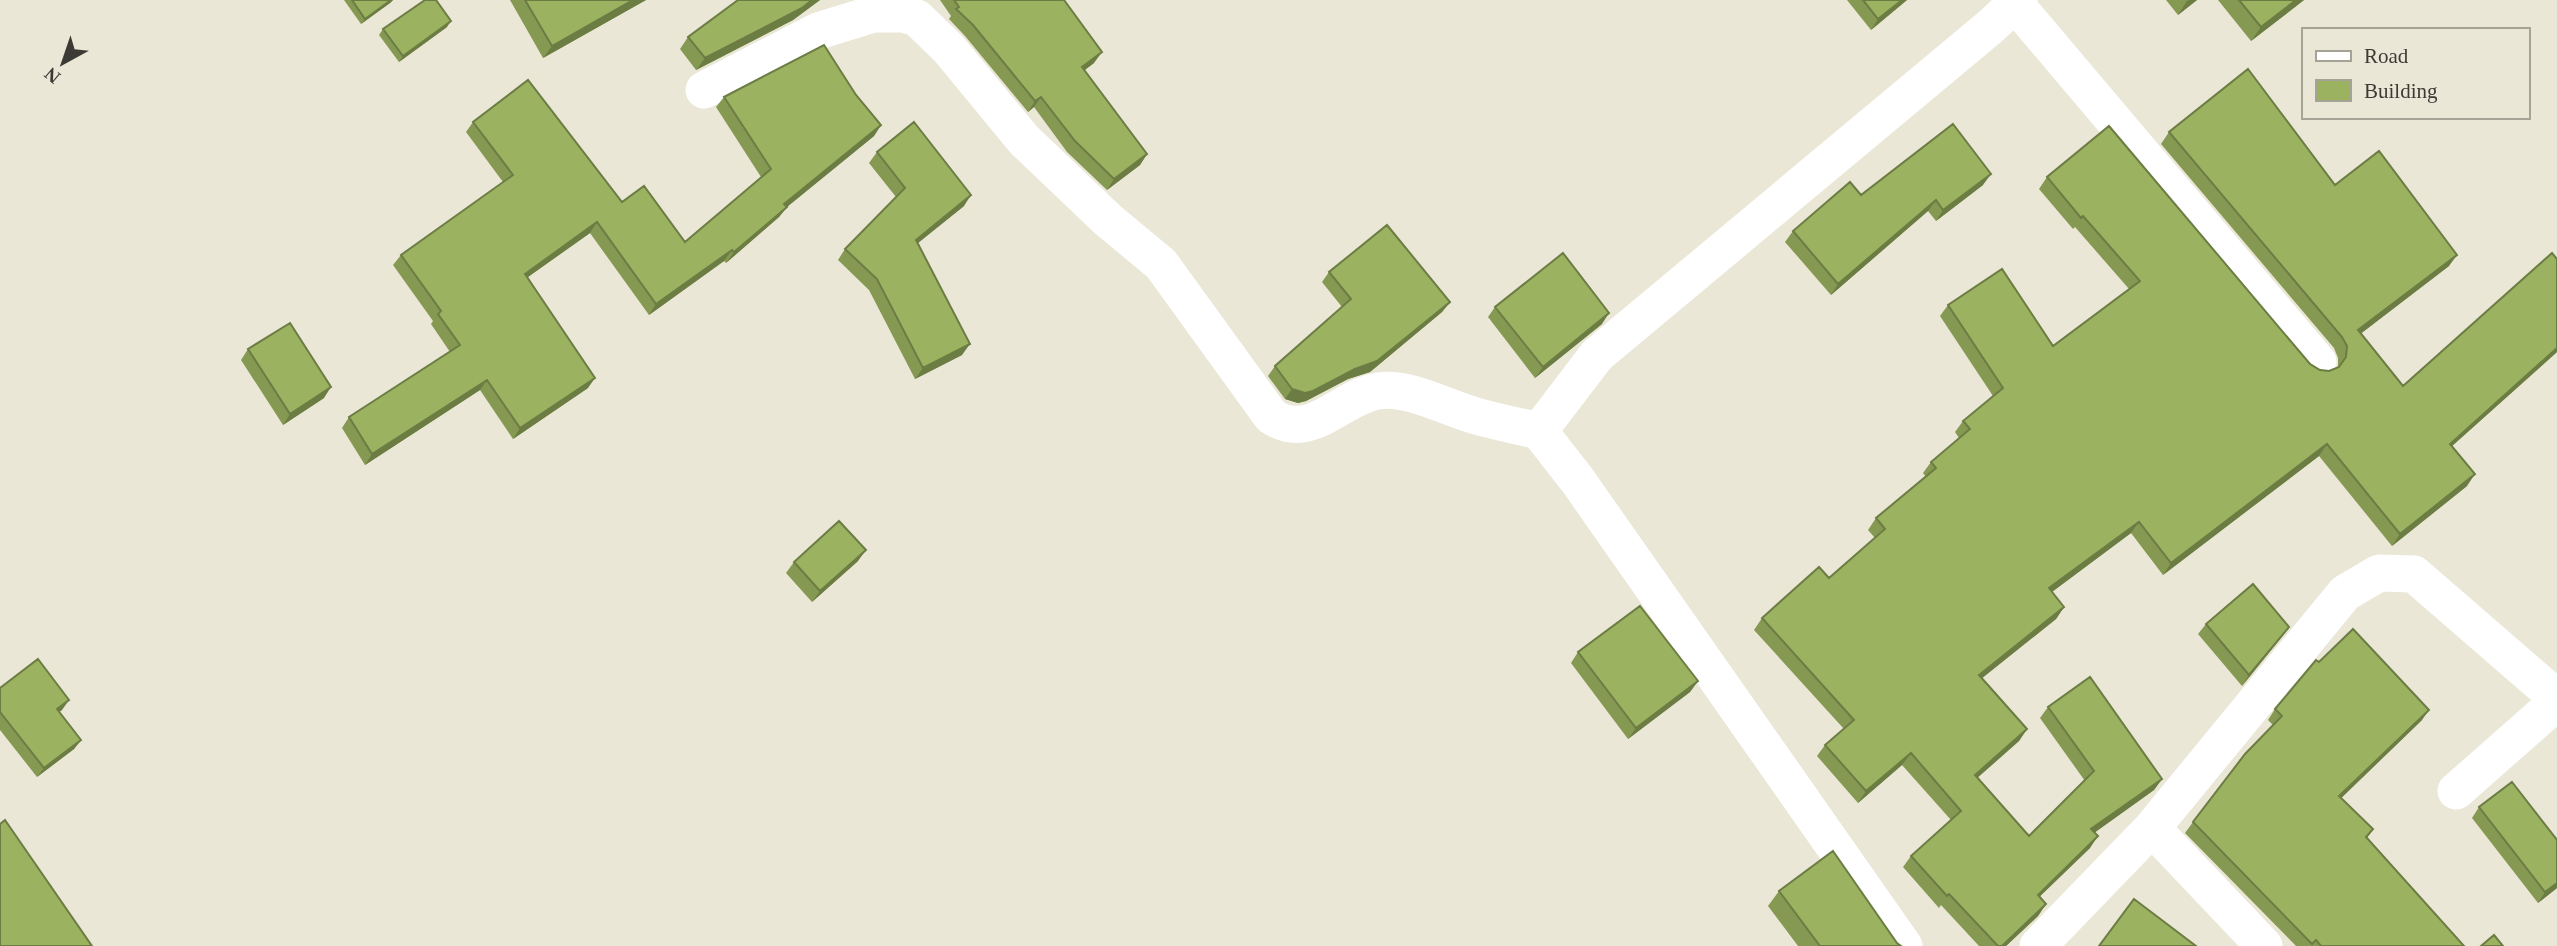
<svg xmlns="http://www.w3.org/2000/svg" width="2557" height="946" viewBox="0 0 2557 946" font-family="Georgia,serif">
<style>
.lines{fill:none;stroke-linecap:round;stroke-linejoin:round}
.street{stroke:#fff;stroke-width:37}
.wall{fill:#859953}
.shaded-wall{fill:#6c7d44}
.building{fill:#9bb261;stroke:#6c7d44;stroke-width:2}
</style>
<rect width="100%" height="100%" fill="#ebe7d7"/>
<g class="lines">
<path class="street" d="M 2012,0 L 2318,362
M 704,90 L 818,31 L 873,14 L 903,14 L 917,18 L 949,49 L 1024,140 L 1108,220 L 1161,264 L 1271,416 C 1311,443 1340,397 1378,391 C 1408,386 1447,408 1476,416 C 1497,422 1518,426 1539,431
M 2456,791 L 2557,702
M 2152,828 L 2264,946
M 1904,946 L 1578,481 L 1539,431 L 1597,355 L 1990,27 L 2019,0
M 2038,946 L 2152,828 L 2345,593 L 2379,573 L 2414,574 L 2557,698"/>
</g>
<path class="wall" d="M 344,0 L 393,0 L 390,3 L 361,24 Z
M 510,0 L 646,0 L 543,58 Z
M 738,0 L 820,0 L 793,20 L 696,70 L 680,49 L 688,37 Z
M 940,0 L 1064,0 L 1094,63 L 1085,70 L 1147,154 L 1140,165 L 1107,190 L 1067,152 L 1034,107 L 1028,112 L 965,36 L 949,19 L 951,16 Z
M 1847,0 L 1907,0 L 1871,30 Z
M 2166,0 L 2197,0 L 2178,15 Z
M 2218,0 L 2304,0 L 2251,41 Z
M 447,27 L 399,62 L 379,35 L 383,29 Z
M 856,95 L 881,125 L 874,136 L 787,207 L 779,217 L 726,263 L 724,261 L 649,315 L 590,233 L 528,277 L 588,388 L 513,439 L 480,390 L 365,465 L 342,428 L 349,417 L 450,352 L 431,324 L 433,321 L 393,265 L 401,255 L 503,182 L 466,132 L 473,122 L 622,202 L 685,242 L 761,177 L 716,107 L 724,97 Z
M 2169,132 L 2335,185 L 2449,266 L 2361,333 L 2403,386 L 2557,352 L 2452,446 L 2467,486 L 2392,546 L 2319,456 L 2163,575 L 2131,533 L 2052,592 L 2064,607 L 2056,619 L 1982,678 L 2027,729 L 2019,741 L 1977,778 L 2029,836 L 2085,781 L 2040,718 L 2048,707 L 2162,779 L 2154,790 L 2095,832 L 2090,848 L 2039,897 L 2046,904 L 2038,916 L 2006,946 L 1979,946 L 1941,905 L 1939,908 L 1903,867 L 1911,856 L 1951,820 L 1902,765 L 1858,803 L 1817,756 L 1825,745 L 1844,729 L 1754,630 L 1762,618 L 1829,578 L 1875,538 L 1868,530 L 1876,518 L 1926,477 L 1923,473 L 1931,462 L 1959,438 L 1955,432 L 1963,421 L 1993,396 L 1940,316 L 1948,305 L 2053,346 L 2129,289 L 2075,227 L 2073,229 L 2039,189 L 2047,177 L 2320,370 L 2329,371 L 2338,367 L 2338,358 L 2334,348 L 2161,144 Z
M 877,152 L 964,206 L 918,243 L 962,355 L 915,379 L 869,290 L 838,260 L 845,249 L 896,197 L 869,163 Z
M 1983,185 L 1936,221 L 1928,211 L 1831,295 L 1785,242 L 1793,231 L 1861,195 Z
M 1329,272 L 1450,302 L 1442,312 L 1370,372 L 1348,379 L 1306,401 L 1298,403 L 1285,399 L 1268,376 L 1275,366 L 1342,307 L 1322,282 Z
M 1495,307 L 1602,324 L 1535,378 L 1488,317 Z
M 248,349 L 324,398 L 283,425 L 241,360 Z
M 858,561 L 812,602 L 786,573 L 794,562 Z
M 2206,624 L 2289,627 L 2242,686 L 2198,634 Z
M 1578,652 L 1698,681 L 1690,692 L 1628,739 L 1571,663 Z
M 2319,662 L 2422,720 L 2341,798 L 2373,829 L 2367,838 L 2464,946 L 2296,946 L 2185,833 L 2193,822 L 2273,725 L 2268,720 L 2275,709 Z
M 0,688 L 62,710 L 59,712 L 81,740 L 74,749 L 37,777 L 0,730 Z
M 2479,807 L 2557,888 L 2538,903 L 2472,818 Z
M 1779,891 L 1897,943 L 1901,946 L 1798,946 L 1768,906 Z"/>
<path class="shaded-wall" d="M 391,0 L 393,0 L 390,3 L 361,24 L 365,19 Z
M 633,0 L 646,0 L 543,58 L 552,46 Z
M 812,0 L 820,0 L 793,20 L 696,70 L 705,58 Z
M 1902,0 L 1907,0 L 1871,30 L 1878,19 Z
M 2189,0 L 2197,0 L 2178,15 L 2187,1 Z
M 2296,0 L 2304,0 L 2251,41 L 2261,27 Z
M 451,21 L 447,27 L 399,62 L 403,56 Z
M 1102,52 L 1094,63 L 1075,77 L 1082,67 Z
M 1041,97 L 1034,107 L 1028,112 L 1035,101 Z
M 881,125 L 874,136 L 777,215 L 784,204 Z
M 1147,154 L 1140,165 L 1107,190 L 1114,179 Z
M 1991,174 L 1983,185 L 1936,221 L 1943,210 Z
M 971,195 L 964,206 L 908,251 L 916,240 Z
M 1936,200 L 1928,211 L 1831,295 L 1838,284 Z
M 787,207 L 779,217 L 726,263 L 734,252 Z
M 597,222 L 590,233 L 518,284 L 525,274 Z
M 732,250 L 724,261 L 649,315 L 656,304 Z
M 2457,255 L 2449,266 L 2350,342 L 2358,330 Z
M 1450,302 L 1442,312 L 1370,372 L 1348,379 L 1306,401 L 1298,403 L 1285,399 L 1292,389 Z
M 1609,313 L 1602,324 L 1535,378 L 1543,367 Z
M 970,344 L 962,355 L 915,379 L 923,368 Z
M 2557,348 L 2557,352 L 2442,455 L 2450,444 Z
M 595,378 L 588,388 L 513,439 L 520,428 Z
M 487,380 L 480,390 L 365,465 L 372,454 Z
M 331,387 L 324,398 L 283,425 L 290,414 Z
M 2327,444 L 2319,456 L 2163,575 L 2171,563 Z
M 2475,474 L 2467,486 L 2392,546 L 2400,534 Z
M 2139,522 L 2131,533 L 2041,600 L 2049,588 Z
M 866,550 L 858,561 L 812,602 L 820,591 Z
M 2064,607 L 2056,619 L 1971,687 L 1979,675 Z
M 2289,627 L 2281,638 L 2242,686 L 2249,675 Z
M 1698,681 L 1690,692 L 1628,739 L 1636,728 Z
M 69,700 L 62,710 L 50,719 L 57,709 Z
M 2429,710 L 2422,720 L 2332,807 L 2339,796 Z
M 2027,729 L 2019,741 L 1967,787 L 1975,775 Z
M 81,740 L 74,749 L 37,777 L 44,768 Z
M 1911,753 L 1902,765 L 1858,803 L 1866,791 Z
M 2162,779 L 2154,790 L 2083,841 L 2091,829 Z
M 2098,836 L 2090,848 L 2029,907 L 2038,895 Z
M 2557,883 L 2557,888 L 2538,903 L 2545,892 Z
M 2046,904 L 2038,916 L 2006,946 L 2002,946 Z"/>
<path class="building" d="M 352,0 L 391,0 L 365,19 Z
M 425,0 L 436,0 L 451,21 L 403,56 L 383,29 Z
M 525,0 L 633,0 L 552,46 Z
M 738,0 L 812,0 L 802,8 L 705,58 L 688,37 Z
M 954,0 L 1064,0 L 1102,52 L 1082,67 L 1147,154 L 1114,179 L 1075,141 L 1041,97 L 1035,101 L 973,25 L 956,9 L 959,7 Z
M 1863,0 L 1902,0 L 1878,19 Z
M 2239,0 L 2296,0 L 2261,27 Z
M 824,45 L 856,95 L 881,125 L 784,204 L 787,207 L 734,252 L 732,250 L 656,304 L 597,222 L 525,274 L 595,378 L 520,428 L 487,380 L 372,454 L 349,417 L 460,345 L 438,314 L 441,311 L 401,255 L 513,175 L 473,122 L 528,80 L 622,202 L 644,186 L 685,242 L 771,169 L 724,97 Z
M 2248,69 L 2335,185 L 2379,151 L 2457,255 L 2358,330 L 2403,386 L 2552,253 L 2557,259 L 2557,348 L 2450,444 L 2475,474 L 2400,534 L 2327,444 L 2171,563 L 2139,522 L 2049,588 L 2064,607 L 1979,675 L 2027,729 L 1975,775 L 2029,836 L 2094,771 L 2048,707 L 2090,677 L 2162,779 L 2091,829 L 2098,836 L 2038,895 L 2046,904 L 2002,946 L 1998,946 L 1949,894 L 1947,896 L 1911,856 L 1961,811 L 1911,753 L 1866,791 L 1825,745 L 1854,720 L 1762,618 L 1819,567 L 1829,578 L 1885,529 L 1876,518 L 1936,468 L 1931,462 L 1970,429 L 1963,421 L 2003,388 L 1948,305 L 2002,269 L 2053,346 L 2140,281 L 2083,216 L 2081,218 L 2047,177 L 2109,126 L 2310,364 L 2320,370 L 2329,371 L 2339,367 L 2346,357 L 2347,346 L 2342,337 L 2169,132 Z
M 914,122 L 971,195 L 916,240 L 970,344 L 923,368 L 877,279 L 845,249 L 905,188 L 877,152 Z
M 1953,124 L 1991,174 L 1943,210 L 1936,200 L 1838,284 L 1793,231 L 1850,182 L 1861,195 Z
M 1387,225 L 1450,302 L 1377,361 L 1355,369 L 1313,391 L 1305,393 L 1292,389 L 1275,366 L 1351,299 L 1329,272 Z
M 1563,253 L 1609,313 L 1543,367 L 1495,307 Z
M 290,323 L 331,387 L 290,414 L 248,349 Z
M 839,521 L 866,550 L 820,591 L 794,562 Z
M 2253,584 L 2289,627 L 2249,675 L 2206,624 Z
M 1640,606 L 1698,681 L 1636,728 L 1578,652 Z
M 2353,629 L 2429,710 L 2339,796 L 2373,829 L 2366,837 L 2464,946 L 2321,946 L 2316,940 L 2312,944 L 2193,822 L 2245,754 L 2282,716 L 2275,709 L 2316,660 L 2319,662 Z
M 38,659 L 69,700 L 57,709 L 81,740 L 44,768 L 0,712 L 0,688 Z
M 2512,782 L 2557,840 L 2557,883 L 2545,892 L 2479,807 Z
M 5,820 L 92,946 L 0,946 L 0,824 Z
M 1833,851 L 1897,943 L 1901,946 L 1820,946 L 1779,891 Z
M 2134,899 L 2196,946 L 2099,946 Z
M 2494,935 L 2503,946 L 2481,946 Z"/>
<rect x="2302" y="28" width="228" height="91" fill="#ebe7d7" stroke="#a5a296" stroke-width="2"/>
<rect x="2316" y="51" width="35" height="10" fill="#ffffff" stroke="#a5a296" stroke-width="2"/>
<text x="2364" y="63" font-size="21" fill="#3b3a34">Road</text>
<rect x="2316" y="80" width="35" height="21" fill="#9bb261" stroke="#a5a296" stroke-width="2"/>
<text x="2364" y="98" font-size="21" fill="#3b3a34">Building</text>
<g transform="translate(63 63) rotate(220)" stroke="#ebe7d7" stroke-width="5" paint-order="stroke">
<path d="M0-5L12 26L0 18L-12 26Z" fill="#3b3a34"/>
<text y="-10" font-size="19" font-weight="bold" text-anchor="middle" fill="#3b3a34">N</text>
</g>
</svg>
